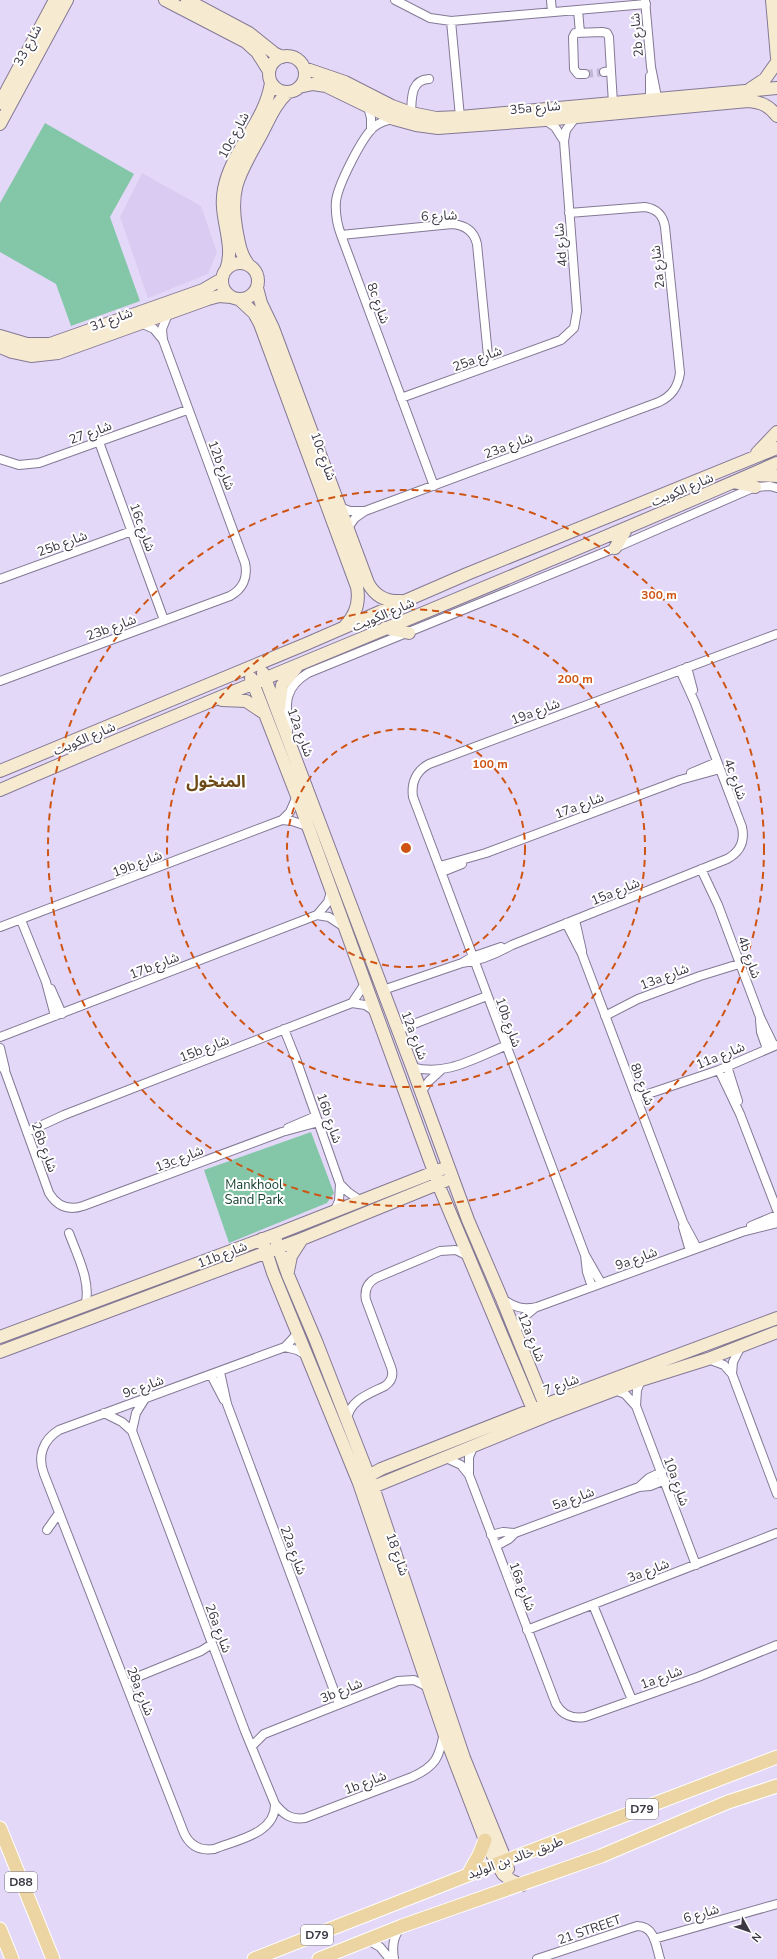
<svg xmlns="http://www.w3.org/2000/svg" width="777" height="1959" viewBox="0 0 777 1959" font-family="'Nunito Sans','Noto Sans Arabic',sans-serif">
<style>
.built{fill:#dacbf2}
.green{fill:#84c7a8}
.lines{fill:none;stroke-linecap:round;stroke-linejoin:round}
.street-tunnel{stroke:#c2b8d4;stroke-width:8;stroke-dasharray:8 4;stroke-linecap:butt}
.street-casing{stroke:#847995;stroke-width:10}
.secondary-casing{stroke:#847995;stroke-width:14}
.primary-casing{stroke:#fff;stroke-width:15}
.street{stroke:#fff;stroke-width:8}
.secondary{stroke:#f6ead1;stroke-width:12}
.primary{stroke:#ecd4a3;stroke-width:13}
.ring{fill:none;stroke:#ce5414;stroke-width:2;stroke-dasharray:7 5}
.labels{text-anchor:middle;stroke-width:4;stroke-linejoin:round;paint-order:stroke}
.shield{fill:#fff;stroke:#76747c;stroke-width:1}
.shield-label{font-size:12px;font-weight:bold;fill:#3c3844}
.street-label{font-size:13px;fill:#3c3844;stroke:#fff}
.park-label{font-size:13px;fill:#154130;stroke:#fff}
.district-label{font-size:17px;font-weight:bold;fill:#6d4918;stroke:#fff}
.centre{fill:#ce5414;stroke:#fff;stroke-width:2}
.ring-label{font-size:12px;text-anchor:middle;font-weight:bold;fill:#ce5414;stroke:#fff;stroke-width:4;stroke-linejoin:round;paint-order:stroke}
</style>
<rect width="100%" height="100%" fill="#e4d8f8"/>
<path class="built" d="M 142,173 L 201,206 L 217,252 L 208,274 L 148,298 L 120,217 Z"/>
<path class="green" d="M 45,123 L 134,174 L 110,217 L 140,301 L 71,326 L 56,284 L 0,252 L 0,203 Z
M 311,1132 L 334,1193 L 327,1203 L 229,1243 L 204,1170 Z"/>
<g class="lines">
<path class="street-tunnel" d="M 585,74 L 604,72"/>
<defs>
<path id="street" d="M 395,0 L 430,18 L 451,21 L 646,4
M 551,0 L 552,12
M 645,0 L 651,67 L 658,102
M 578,10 L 580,33
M 451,21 L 460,117
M 611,71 L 613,103
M 585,74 L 578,74 L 574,69 L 573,37 L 575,33 L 602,32 L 607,33 L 609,37 L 611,71 L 604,72
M 650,104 L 650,76
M 368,107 L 371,118 L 371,130
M 411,113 C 412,99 410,80 429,79
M 394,119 C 387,120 380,122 374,127 C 362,137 338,185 336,201 C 335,213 337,224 341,235 L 434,486
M 545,120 L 555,127 L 564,141
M 341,235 L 452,224 C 465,225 474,231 477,244 L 489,366
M 141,323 L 154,329 L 163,340
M 401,398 L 561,340 L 574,328 L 577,311 L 564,141 L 566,130 L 576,117
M 99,442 L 164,620
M 0,459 L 19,465 L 39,463 L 187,410
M 339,507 L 350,511 L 364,511
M 347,529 L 355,518 L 365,511 L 659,402 C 672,396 678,387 680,373 L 665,227 C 663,215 657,209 645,207 L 569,213
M 0,579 L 132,531
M 687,667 L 693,690
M 0,681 L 230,596 C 243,589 248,577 245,563 L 163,340 L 162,329 L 168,314
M 288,730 C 286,705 283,688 308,673 L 615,548 L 755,487 L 770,486 L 777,488
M 691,773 L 717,762
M 282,820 L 292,821 L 307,826
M 440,866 L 486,853 L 680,780 L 720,769
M 701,869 L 718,905 L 760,1017 L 774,1046
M 442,872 L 462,864
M 317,915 L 329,917 L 344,927
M 21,920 L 46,982 L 55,1016
M 575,920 L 582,951
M 566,923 L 582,954 L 683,1222 L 697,1248
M 0,927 L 282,820 L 290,812 L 297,796
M 462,963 C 480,961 496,954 512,945 L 727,859 C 740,852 745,841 742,827 L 695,703 L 680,670
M 51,989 L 62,1014
M 383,990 L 462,963 L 472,957 L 501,947
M 352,1003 L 365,1005 L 376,1012
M 605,1016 L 638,999 L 700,976 L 739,964
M 760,1020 L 761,1032 L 767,1049
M 284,1029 L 296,1059 L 340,1184 L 339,1201 L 334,1212
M 398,1030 L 487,996
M 0,1037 L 317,915 L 328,902 L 331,892
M 0,1048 L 5,1069
M 0,1063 L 5,1071 L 49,1193 C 57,1206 68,1211 83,1206 L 282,1132 L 319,1122
M 727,1066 L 738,1101
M 412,1067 C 445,1077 475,1058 505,1046
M 719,1070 L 740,1114 L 777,1210
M 421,1092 L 429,1081 L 440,1071
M 636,1098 L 719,1070 L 777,1045
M 288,1128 L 316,1116
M 27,1132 L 64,1115 L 352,1003 L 366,982
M 340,1184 L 348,1192 L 361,1201
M 751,1226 L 777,1215
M 683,1227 L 690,1251
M 69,1233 C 77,1255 92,1283 85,1306
M 585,1255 L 587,1272 L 592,1287
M 601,1283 L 585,1255 L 413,797 C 411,783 416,771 429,764 L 777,634
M 503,1299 C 514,1308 524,1310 537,1307 L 742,1232 L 777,1223
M 515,1332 L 524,1317 L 535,1308
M 285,1347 L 297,1350 L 306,1355
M 708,1359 L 724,1365 L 732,1374 L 777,1494
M 220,1372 L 227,1404 L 339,1704
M 732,1374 L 733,1362 L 741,1346
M 211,1375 L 224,1400
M 615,1390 L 625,1394 L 636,1406 L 696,1565
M 146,1397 L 136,1413 L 132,1431 L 245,1731 L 275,1804 C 276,1834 236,1840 214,1849 C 200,1851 190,1846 184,1833 L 44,1474 C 37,1456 43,1440 59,1430 L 285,1347 L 299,1332
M 636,1406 L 637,1390 L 641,1380
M 104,1413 L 122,1422 L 132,1431
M 347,1420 C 349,1400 369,1394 385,1386 C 392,1381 394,1375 391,1367 L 366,1300 C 364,1290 367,1283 376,1278 L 440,1251 L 456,1250 L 468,1256
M 474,1445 L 469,1457 L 469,1475 L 556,1704 C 562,1715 573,1719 585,1717 L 698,1677 L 777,1645
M 444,1457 L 461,1465 L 469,1475
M 639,1487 L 649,1478 L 662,1472
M 47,1530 L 59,1513
M 491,1535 L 503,1532 L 515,1533 L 639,1487 L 650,1486 L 665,1480
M 496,1546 L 509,1539 L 515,1533
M 593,1605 L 632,1700
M 527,1630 L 777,1533
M 126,1684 L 132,1682 L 137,1677 L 201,1651 L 212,1644
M 252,1746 L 264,1734 L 398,1681 L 414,1680 L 428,1687
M 275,1804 C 284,1815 291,1820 305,1818 L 412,1777 C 436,1766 439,1758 444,1733
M 654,1939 L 777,1904
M 368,1940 L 380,1947 L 390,1959
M 394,1959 C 392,1946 393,1936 402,1926
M 537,1959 L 637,1926 C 655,1926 656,1946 660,1959"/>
<path id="secondary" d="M 165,0 L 246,42 L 257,52 L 269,71
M 187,0 L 249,33 L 274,53 L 282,57
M 772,0 L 777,58
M269 74a18 18 0 1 1 36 0a18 18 0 1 1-36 0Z
M 304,68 L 345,82 L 392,106 L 411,113 L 436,118 L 460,117 L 777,88
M 299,87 L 313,84 L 326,86 L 394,119 L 416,125 L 438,128 L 545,120 L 748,101 C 762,102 769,106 777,116
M 750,89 L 765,79 L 777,62
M 0,103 L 55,0
M 0,124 L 67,0
M222 281a18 18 0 1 1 36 0a18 18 0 1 1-36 0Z
M 248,264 C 241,255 239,244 237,233 C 228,187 240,174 261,135 C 269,120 275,104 288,92
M 226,270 C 236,244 218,217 224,189 C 231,151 265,122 271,83
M 257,288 L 261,303 L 273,328 L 368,583 C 375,596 386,602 401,601
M 239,299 L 254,313 L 260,324 L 357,587 C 360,603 356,615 345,626
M 0,336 L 27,344 L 50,344 L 203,290 L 222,279
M 0,347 L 12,352 L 31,356 L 58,353 L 208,299 L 219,296 L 231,297
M 757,453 L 777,432
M 754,475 L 777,476
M 734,482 L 755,487
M 615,548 L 627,528
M 385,628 L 409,633
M 263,673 L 412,1067 L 468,1220 L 502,1299 L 549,1415
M 251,678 L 297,796 L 441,1191 L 537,1419
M 222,700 L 246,701 L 264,713
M 279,708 L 282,685 L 296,668
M 0,771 L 306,644 L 467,574 L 777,448
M 0,790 C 258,679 520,576 777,463
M 274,1235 L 288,1275 L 316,1341 L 373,1487 L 464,1758 L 506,1861 L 508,1869
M 262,1239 L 273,1273 L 359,1483 L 444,1733 L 485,1840 L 497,1864 L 503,1874 L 512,1881 L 522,1885
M 288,1271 L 291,1256 L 302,1239
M 0,1337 L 274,1235 L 442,1169
M 0,1352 L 302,1239 L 445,1181
M 363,1479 L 381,1469 L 544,1405 L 777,1318
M 365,1487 L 373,1487 L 549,1415 L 641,1380 L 708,1359 L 777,1332"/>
<path id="primary" d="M 0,1828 L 53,1959
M 468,1875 L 479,1855 L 485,1840
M 0,1929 L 12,1959
M 254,1959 L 468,1875 L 777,1757
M 319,1959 L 402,1926 L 601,1856 L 728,1802 L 777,1786"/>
</defs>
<use href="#street" class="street-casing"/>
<use href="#secondary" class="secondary-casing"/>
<use href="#primary" class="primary-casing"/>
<use href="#street" class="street"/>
<use href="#secondary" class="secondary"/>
<use href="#primary" class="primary"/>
</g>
<g class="ring">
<circle cx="406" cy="848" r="119"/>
<circle cx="406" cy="848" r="239"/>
<circle cx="406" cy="848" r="358"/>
</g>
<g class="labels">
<g class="shield">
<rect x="626" y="1799" width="32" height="20" rx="3"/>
<rect x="5" y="1872" width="32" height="20" rx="3"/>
<rect x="301" y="1925" width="32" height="20" rx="3"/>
</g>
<g class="shield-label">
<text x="642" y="1813">D79</text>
<text x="21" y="1886">D88</text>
<text x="317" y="1939">D79</text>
</g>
<g class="street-label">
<text transform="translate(636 35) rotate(-95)" y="5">2b شارع</text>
<text transform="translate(27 45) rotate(-62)" y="5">شارع 33</text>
<text transform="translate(535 107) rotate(-5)" y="5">35a شارع</text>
<text transform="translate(233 135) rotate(-62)" y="5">10c شارع</text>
<text transform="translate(439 215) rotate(-2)" y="5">شارع 6</text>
<text transform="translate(560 245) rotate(-95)" y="5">4d شارع</text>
<text transform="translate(657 267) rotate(-96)" y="5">2a شارع</text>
<text transform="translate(379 303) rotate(70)" y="5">8c شارع</text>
<text transform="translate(111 319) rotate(-20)" y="5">شارع 31</text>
<text transform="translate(477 358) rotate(-20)" y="5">25a شارع</text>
<text transform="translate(90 432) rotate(-20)" y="5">شارع 27</text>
<text transform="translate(508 445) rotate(-21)" y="5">23a شارع</text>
<text transform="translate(324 456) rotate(70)" y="5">10c شارع</text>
<text transform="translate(222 465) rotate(69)" y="5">12b شارع</text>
<text transform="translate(682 489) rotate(-23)" y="5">شارع الكويت</text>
<text transform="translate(143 527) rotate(70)" y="5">16c شارع</text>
<text transform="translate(62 543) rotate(-20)" y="5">25b شارع</text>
<text transform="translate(383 614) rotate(-23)" y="5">شارع الكويت</text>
<text transform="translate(111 627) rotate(-20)" y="5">23b شارع</text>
<text transform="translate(535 711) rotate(-21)" y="5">19a شارع</text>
<text transform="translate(301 732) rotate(69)" y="5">12a شارع</text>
<text transform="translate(84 738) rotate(-23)" y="5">شارع الكويت</text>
<text transform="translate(736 779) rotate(70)" y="5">4c شارع</text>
<text transform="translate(579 805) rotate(-21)" y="5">17a شارع</text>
<text transform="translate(137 863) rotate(-21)" y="5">19b شارع</text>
<text transform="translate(615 891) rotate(-22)" y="5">15a شارع</text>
<text transform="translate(750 957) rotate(70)" y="5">4b شارع</text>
<text transform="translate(154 965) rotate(-21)" y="5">17b شارع</text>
<text transform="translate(664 976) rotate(-21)" y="5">13a شارع</text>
<text transform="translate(509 1022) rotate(70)" y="5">10b شارع</text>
<text transform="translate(415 1035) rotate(69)" y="5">12a شارع</text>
<text transform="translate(204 1048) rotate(-21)" y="5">15b شارع</text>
<text transform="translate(720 1055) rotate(-22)" y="5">11a شارع</text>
<text transform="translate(643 1084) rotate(69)" y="5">8b شارع</text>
<text transform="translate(330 1118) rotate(71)" y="5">16b شارع</text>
<text transform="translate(45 1147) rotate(70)" y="5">26b شارع</text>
<text transform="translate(179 1158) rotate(-21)" y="5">13c شارع</text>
<text transform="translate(222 1254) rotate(-21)" y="5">11b شارع</text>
<text transform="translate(636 1258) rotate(-20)" y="5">9a شارع</text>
<text transform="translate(532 1337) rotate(68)" y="5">12a شارع</text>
<text transform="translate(561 1384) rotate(-20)" y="5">شارع 7</text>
<text transform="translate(143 1386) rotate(-20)" y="5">9c شارع</text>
<text transform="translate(677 1481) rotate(70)" y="5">10a شارع</text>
<text transform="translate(573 1498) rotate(-20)" y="5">5a شارع</text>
<text transform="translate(294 1550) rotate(69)" y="5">22a شارع</text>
<text transform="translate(398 1554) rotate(71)" y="5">شارع 18</text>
<text transform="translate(648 1570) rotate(-21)" y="5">3a شارع</text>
<text transform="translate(523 1586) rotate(69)" y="5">16a شارع</text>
<text transform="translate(219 1628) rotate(69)" y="5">26a شارع</text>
<text transform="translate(661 1677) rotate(-20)" y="5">1a شارع</text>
<text transform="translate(341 1690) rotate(-22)" y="5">3b شارع</text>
<text transform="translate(141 1691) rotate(68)" y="5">28a شارع</text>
<text transform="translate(365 1782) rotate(-21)" y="5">1b شارع</text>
<text transform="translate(515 1857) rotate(-20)" y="5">طريق خالد بن الوليد</text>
<text transform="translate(701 1913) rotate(-16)" y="5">شارع 6</text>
<text transform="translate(589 1929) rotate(-19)" y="5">21 STREET</text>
</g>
<g class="park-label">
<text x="254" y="1189">Mankhool<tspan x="254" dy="15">Sand Park</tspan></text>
</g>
<g class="district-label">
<text x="216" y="787">المنخول</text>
</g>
</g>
<circle cx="406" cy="848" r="6" class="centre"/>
<g class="ring-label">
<text x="659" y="599">300 m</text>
<text x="575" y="683">200 m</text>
<text x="490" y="768">100 m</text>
</g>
<g transform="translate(749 1931) rotate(130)" stroke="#ffffff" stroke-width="3" paint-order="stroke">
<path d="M0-3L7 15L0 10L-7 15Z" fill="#3c3844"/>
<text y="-6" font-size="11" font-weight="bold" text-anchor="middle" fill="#3c3844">N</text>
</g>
</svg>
